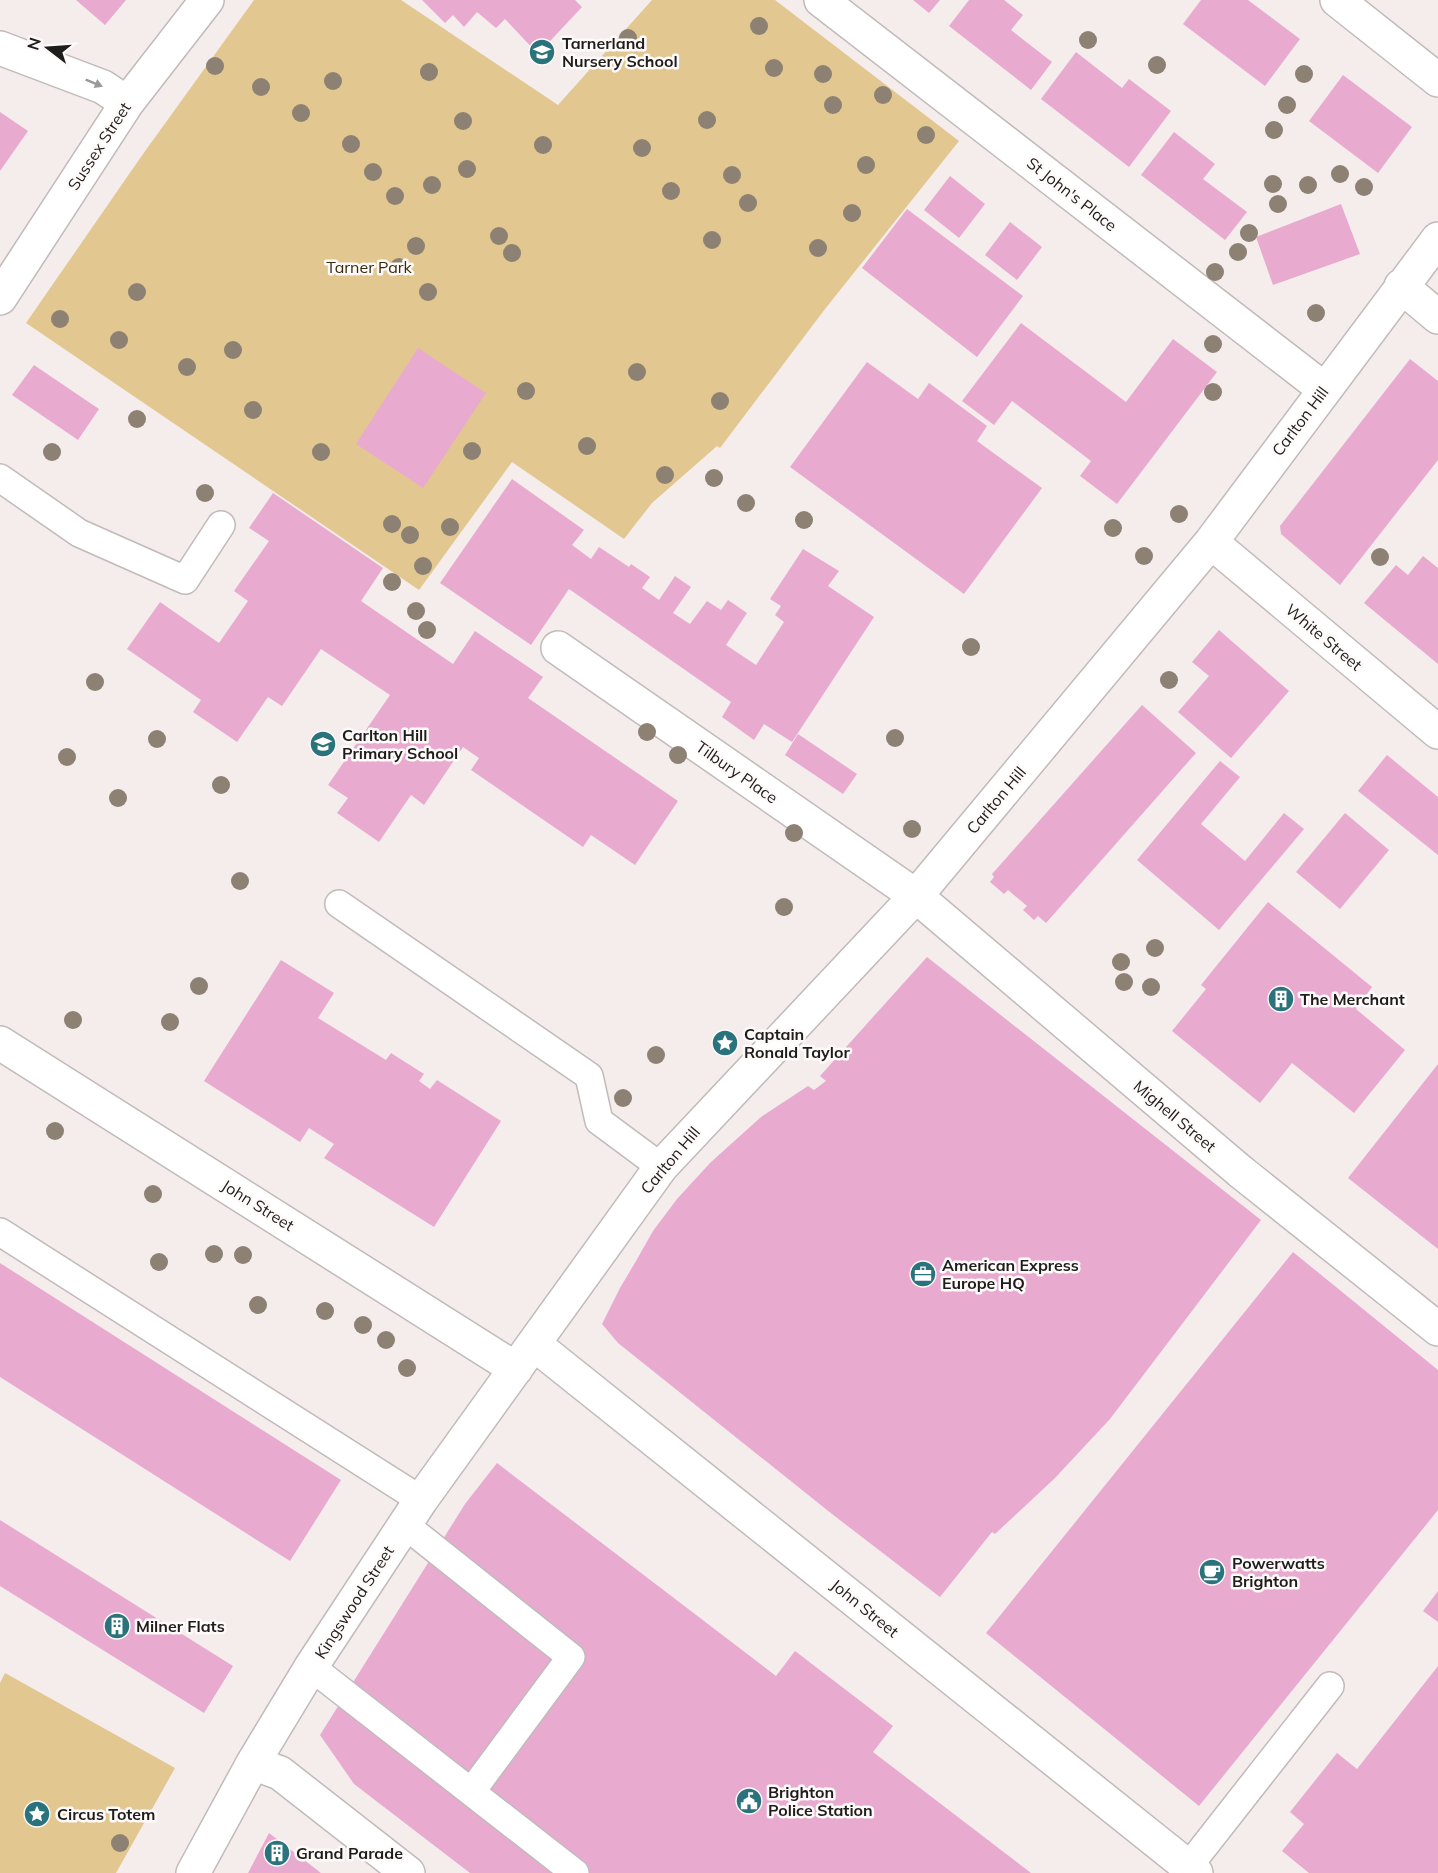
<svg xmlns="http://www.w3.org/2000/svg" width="1438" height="1873" viewBox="0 0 1438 1873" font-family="Mulish,sans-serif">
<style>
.green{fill:#e2c790}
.building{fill:#e8abcf}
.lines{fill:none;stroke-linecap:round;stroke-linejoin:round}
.service-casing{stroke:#c2baba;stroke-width:30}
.pedestrian-casing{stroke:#c2baba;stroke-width:36}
.minor-casing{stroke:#c2baba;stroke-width:36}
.service{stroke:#fff;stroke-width:27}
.pedestrian{stroke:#fff;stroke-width:33}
.minor{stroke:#fff;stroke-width:33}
.tree{fill:#8c8172}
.oneway{fill:#9a9999}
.labels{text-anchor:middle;stroke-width:5;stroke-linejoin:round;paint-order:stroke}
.poi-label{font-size:16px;font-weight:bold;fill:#1f1c1c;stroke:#fefafa;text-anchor:start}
.street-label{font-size:16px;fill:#1f1c1c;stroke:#fefafa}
.park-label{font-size:16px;fill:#362a0e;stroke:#fefafa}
</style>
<rect width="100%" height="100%" fill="#f5ecec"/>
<path class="green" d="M 254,0 L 401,0 L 558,105 L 652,0 L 775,0 L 959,141 L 825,309 L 720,448 L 717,446 L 652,503 L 624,539 L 512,462 L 419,590 L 26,323 L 143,154 Z
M 5,1673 L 175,1768 L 116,1873 L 0,1873 L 0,1683 Z"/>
<path class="building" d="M 76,0 L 126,0 L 105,25 Z
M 422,0 L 575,0 L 582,7 L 538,54 L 505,19 L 496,28 L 477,12 L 464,27 L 453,15 L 445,23 Z
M 913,0 L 940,0 L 929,13 Z
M 969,0 L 1004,0 L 1023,15 L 1011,30 L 1052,62 L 1031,90 L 949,26 Z
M 1201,0 L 1248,0 L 1300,39 L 1265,86 L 1183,24 Z
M 1076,52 L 1122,88 L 1129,79 L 1171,111 L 1129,167 L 1041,99 Z
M 1343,75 L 1412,127 L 1378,173 L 1309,121 Z
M 0,112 L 28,131 L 0,171 Z
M 1174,132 L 1215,164 L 1203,179 L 1247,212 L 1225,240 L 1141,175 Z
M 950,176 L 985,204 L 959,238 L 924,210 Z
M 1341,204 L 1360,254 L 1273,285 L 1256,237 Z
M 907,209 L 1023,296 L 977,357 L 862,268 Z
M 1010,222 L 1042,247 L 1017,280 L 985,255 Z
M 1021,323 L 1126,402 L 1173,339 L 1217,372 L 1117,504 L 1080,476 L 1091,461 L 1012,401 L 994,425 L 962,401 Z
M 418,348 L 486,393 L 423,488 L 356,444 Z
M 1410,359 L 1438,381 L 1438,460 L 1340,585 L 1281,534 L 1280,526 Z
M 867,362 L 918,399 L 929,383 L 987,426 L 977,441 L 1042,488 L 964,594 L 790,467 Z
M 34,365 L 99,409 L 78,440 L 12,395 Z
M 512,479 L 584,530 L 572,545 L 591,559 L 599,547 L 629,567 L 631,564 L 650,577 L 642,588 L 659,600 L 675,576 L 691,587 L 673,613 L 690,624 L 707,601 L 721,610 L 728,600 L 747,613 L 726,645 L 756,665 L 784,622 L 775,615 L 781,606 L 770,599 L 803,549 L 839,571 L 828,586 L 874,617 L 792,742 L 764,724 L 754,740 L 722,717 L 731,702 L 569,589 L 531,645 L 440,583 Z
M 273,493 L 383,568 L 361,601 L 453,664 L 475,631 L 543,677 L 528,698 L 678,801 L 635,865 L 591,835 L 583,847 L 471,770 L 479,758 L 463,747 L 424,805 L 411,795 L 379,842 L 337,813 L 348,798 L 328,785 L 390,695 L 321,649 L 282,706 L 268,697 L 237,742 L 193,712 L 201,700 L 127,649 L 160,602 L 219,643 L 248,601 L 234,591 L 269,541 L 249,528 Z
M 1423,556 L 1438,568 L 1438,664 L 1364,603 L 1396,565 L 1408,575 Z
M 1219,630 L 1289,691 L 1231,758 L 1178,712 L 1209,676 L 1192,662 Z
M 1142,705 L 1196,753 L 1046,923 L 1038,916 L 1034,920 L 1023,910 L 1027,906 L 1008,890 L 1004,894 L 990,882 L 994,877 L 992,874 Z
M 798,734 L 857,774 L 843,794 L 785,755 Z
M 1387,755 L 1438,797 L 1438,855 L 1358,791 Z
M 1220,761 L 1240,777 L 1201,824 L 1245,861 L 1284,813 L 1304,829 L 1219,930 L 1137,860 Z
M 1345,813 L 1389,850 L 1340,909 L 1296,872 Z
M 1268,902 L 1372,987 L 1356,1009 L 1405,1050 L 1354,1113 L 1292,1063 L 1260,1103 L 1172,1031 L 1206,989 L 1201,985 Z
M 927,957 L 1261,1220 L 1110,1419 L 1055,1478 L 995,1534 L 992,1532 L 940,1597 L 832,1514 L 618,1343 L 602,1324 L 620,1288 L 636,1261 L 653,1231 L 677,1199 L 710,1163 L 761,1117 L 808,1086 L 814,1090 L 826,1081 L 820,1076 Z
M 281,960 L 334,993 L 318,1018 L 386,1060 L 391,1053 L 424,1074 L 419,1081 L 430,1089 L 437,1080 L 501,1121 L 434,1227 L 324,1158 L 334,1144 L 309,1128 L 300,1142 L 204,1081 Z
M 1438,1064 L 1438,1249 L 1348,1178 Z
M 1293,1252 L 1438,1370 L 1438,1510 L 1199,1806 L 986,1633 Z
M 0,1263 L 341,1480 L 290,1561 L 0,1377 Z
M 497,1463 L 776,1676 L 795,1651 L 893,1726 L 873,1752 L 1031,1873 L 470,1873 L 354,1784 L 320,1735 L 465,1504 Z
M 0,1520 L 233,1666 L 204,1713 L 0,1586 Z
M 1438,1591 L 1438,1622 L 1423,1611 Z
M 1438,1666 L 1438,1873 L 1309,1873 L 1282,1851 L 1304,1824 L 1290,1812 L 1337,1753 L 1357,1769 Z
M 269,1833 L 321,1873 L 248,1873 Z"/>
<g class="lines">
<defs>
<path id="service" d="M 0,478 L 79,533 L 185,580 L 221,525
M 339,904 L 589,1076 L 599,1121 L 661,1167
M 0,1232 L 421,1500
M 405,1525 L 571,1657 L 471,1792
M 311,1667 L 575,1873
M 1188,1867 L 1330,1686"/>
<path id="pedestrian" d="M 1241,1172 L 1438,1329"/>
<path id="minor" d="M 821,0 L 1324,389
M 1337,0 L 1438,80
M 0,48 L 103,87 L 127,103
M 1401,286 L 1438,317
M 0,298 L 127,103 L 207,0
M 1211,542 L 1438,732
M 558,648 L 916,896 L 1241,1172
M 0,1043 L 516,1369
M 534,1344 L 1196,1873
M 253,1763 L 280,1773 L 408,1873
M 193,1873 L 253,1763 L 311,1667 L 421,1500 L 661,1167 L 916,896 L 1211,542 L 1438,239"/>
</defs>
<use href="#service" class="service-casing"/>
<use href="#pedestrian" class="pedestrian-casing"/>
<use href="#minor" class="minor-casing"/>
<use href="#service" class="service"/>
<use href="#pedestrian" class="pedestrian"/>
<use href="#minor" class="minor"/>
</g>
<g class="tree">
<circle cx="759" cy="26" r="9"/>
<circle cx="628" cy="38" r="9"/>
<circle cx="1088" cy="40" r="9"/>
<circle cx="1157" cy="65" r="9"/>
<circle cx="215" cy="66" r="9"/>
<circle cx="774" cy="68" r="9"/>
<circle cx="429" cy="72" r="9"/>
<circle cx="823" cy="74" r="9"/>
<circle cx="1304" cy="74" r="9"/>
<circle cx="333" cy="81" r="9"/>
<circle cx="261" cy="87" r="9"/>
<circle cx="883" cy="95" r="9"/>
<circle cx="833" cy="105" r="9"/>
<circle cx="1287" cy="105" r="9"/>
<circle cx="301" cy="113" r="9"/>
<circle cx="707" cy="120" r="9"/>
<circle cx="463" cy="121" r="9"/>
<circle cx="1274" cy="130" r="9"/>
<circle cx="926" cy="135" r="9"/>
<circle cx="351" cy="144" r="9"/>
<circle cx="543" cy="145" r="9"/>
<circle cx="642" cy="148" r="9"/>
<circle cx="866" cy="165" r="9"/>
<circle cx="467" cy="169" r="9"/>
<circle cx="373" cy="172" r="9"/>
<circle cx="1340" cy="174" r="9"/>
<circle cx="732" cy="175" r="9"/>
<circle cx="1273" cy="184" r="9"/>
<circle cx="432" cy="185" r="9"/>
<circle cx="1308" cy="185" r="9"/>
<circle cx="1364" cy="187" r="9"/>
<circle cx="671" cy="191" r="9"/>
<circle cx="395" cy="196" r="9"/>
<circle cx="748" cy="203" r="9"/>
<circle cx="1278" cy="204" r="9"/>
<circle cx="852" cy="213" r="9"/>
<circle cx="1249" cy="233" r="9"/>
<circle cx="499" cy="236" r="9"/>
<circle cx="712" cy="240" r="9"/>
<circle cx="416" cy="246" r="9"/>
<circle cx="818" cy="248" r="9"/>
<circle cx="1238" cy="252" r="9"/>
<circle cx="512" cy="253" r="9"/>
<circle cx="399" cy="267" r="9"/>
<circle cx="1215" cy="272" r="9"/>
<circle cx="137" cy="292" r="9"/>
<circle cx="428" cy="292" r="9"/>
<circle cx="1316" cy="313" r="9"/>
<circle cx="60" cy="319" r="9"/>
<circle cx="119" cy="340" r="9"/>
<circle cx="1213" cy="344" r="9"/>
<circle cx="233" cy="350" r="9"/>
<circle cx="187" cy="367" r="9"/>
<circle cx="637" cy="372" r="9"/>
<circle cx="526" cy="391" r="9"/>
<circle cx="1213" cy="392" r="9"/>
<circle cx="720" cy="401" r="9"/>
<circle cx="253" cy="410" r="9"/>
<circle cx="137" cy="419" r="9"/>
<circle cx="587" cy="446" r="9"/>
<circle cx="472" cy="451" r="9"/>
<circle cx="52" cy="452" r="9"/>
<circle cx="321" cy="452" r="9"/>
<circle cx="665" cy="475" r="9"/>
<circle cx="714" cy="478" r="9"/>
<circle cx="205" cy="493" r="9"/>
<circle cx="746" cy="503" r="9"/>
<circle cx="1179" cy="514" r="9"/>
<circle cx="804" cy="520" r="9"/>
<circle cx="392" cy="524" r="9"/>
<circle cx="450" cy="527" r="9"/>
<circle cx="1113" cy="528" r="9"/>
<circle cx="410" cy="535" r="9"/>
<circle cx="1144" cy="556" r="9"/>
<circle cx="1380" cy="557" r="9"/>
<circle cx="423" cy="566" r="9"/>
<circle cx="392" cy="582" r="9"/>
<circle cx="416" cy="611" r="9"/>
<circle cx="427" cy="630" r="9"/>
<circle cx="971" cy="647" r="9"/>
<circle cx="1169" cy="680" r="9"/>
<circle cx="95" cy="682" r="9"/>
<circle cx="647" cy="732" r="9"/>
<circle cx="895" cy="738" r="9"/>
<circle cx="157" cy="739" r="9"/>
<circle cx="678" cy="755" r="9"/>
<circle cx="67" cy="757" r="9"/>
<circle cx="221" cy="785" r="9"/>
<circle cx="118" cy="798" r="9"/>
<circle cx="912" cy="829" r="9"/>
<circle cx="794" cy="833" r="9"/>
<circle cx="240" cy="881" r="9"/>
<circle cx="784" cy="907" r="9"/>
<circle cx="1155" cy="948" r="9"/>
<circle cx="1121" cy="962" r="9"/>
<circle cx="1124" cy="982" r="9"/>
<circle cx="199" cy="986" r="9"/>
<circle cx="1151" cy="987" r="9"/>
<circle cx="73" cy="1020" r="9"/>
<circle cx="170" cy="1022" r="9"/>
<circle cx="656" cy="1055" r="9"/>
<circle cx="623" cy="1098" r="9"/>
<circle cx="55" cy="1131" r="9"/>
<circle cx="153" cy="1194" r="9"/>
<circle cx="214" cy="1254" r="9"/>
<circle cx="243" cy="1255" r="9"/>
<circle cx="159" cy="1262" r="9"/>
<circle cx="258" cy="1305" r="9"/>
<circle cx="325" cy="1311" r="9"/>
<circle cx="363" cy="1325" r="9"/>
<circle cx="386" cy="1340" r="9"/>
<circle cx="407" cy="1368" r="9"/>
<circle cx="120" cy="1843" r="9"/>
</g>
<defs><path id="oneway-solid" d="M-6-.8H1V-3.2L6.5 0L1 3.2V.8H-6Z" transform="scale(1.5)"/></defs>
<use class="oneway" href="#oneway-solid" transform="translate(94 83) rotate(22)"/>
<defs>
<symbol id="school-disc" viewBox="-11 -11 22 22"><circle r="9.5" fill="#2a737c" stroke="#fefafa"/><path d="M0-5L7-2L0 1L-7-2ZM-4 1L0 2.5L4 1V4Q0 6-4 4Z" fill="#fff"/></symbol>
<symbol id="building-disc" viewBox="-11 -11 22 22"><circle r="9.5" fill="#2a737c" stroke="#fefafa"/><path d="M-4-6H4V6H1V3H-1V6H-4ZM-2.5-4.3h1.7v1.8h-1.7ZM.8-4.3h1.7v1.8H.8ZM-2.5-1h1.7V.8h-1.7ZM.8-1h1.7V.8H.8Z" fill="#fff"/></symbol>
<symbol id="sight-disc" viewBox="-11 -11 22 22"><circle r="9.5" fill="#2a737c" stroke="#fefafa"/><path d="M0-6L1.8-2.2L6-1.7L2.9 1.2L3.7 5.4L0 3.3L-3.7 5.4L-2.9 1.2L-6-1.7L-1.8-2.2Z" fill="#fff"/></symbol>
<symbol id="office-disc" viewBox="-11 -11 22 22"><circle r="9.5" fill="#2a737c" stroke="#fefafa"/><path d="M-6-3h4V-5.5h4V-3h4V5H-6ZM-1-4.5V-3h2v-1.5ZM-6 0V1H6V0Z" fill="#fff"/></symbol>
<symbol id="cafe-disc" viewBox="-11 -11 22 22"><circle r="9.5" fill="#2a737c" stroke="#fefafa"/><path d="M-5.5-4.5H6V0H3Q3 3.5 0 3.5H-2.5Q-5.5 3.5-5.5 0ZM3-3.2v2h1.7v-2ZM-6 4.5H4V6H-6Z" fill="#fff"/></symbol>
<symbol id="civic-disc" viewBox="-11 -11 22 22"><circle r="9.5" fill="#2a737c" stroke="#fefafa"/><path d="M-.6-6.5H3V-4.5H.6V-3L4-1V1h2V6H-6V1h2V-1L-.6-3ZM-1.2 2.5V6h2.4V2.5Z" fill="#fff"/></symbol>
</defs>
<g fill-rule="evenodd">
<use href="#school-disc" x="527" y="37" width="30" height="30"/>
<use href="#school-disc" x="308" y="729" width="30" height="30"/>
<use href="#building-disc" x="1266" y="984" width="30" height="30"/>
<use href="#sight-disc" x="710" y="1028" width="30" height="30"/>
<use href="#office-disc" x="908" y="1259" width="30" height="30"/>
<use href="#cafe-disc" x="1197" y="1557" width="30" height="30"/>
<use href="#building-disc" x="102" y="1611" width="30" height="30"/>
<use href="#civic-disc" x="734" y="1786" width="30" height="30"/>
<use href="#sight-disc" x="22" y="1799" width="30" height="30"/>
<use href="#building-disc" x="262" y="1838" width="30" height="30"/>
</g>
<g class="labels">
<g class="poi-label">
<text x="562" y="49">Tarnerland<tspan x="562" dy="18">Nursery School</tspan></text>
<text x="342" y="741">Carlton Hill<tspan x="342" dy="18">Primary School</tspan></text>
<text x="1300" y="1005">The Merchant</text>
<text x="744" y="1040">Captain<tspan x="744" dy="18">Ronald Taylor</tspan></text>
<text x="942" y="1271">American Express<tspan x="942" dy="18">Europe HQ</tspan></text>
<text x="1232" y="1569">Powerwatts<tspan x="1232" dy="18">Brighton</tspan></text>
<text x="136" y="1632">Milner Flats</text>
<text x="768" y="1798">Brighton<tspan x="768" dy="18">Police Station</tspan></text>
<text x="57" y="1820">Circus Totem</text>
<text x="296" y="1859">Grand Parade</text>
</g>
<g class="street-label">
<text transform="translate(99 146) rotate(-57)" y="6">Sussex Street</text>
<text transform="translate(1072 194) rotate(38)" y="6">St John's Place</text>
<text transform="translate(1300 421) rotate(-53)" y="6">Carlton Hill</text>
<text transform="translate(1324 637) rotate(40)" y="6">White Street</text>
<text transform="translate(737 772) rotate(35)" y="6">Tilbury Place</text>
<text transform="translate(996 800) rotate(-50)" y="6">Carlton Hill</text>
<text transform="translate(1175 1116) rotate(40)" y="6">Mighell Street</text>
<text transform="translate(670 1160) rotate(-50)" y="6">Carlton Hill</text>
<text transform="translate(258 1205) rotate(32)" y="6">John Street</text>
<text transform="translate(354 1602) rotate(-57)" y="6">Kingswood Street</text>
<text transform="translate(865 1608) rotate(39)" y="6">John Street</text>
</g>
<g class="park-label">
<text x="369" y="273">Tarner Park</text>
</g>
</g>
<g transform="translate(48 48) rotate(287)" stroke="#fefafa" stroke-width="4.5" paint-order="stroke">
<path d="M0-4.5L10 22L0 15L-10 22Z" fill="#1f1c1c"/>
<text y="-9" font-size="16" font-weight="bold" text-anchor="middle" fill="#1f1c1c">N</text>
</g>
</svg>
